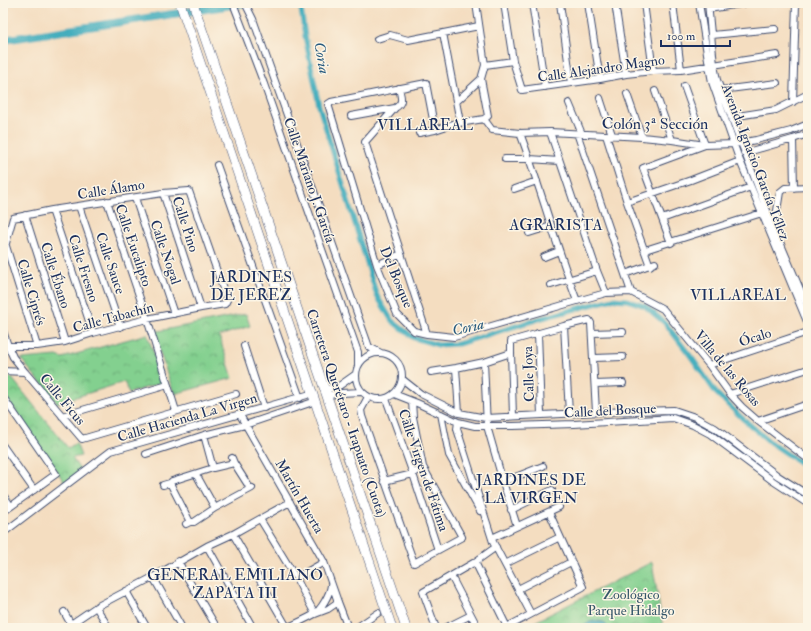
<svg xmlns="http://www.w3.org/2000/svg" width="811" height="631" viewBox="0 0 811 631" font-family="'IM FELL Double Pica',serif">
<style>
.park{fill:url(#park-crowns);stroke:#4f8076}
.water{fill:url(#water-rules);stroke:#2c6d8d}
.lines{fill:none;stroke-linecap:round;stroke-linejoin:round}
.canal{stroke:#3eabbc;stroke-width:5}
.river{stroke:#3eabbc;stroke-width:8}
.minor-casing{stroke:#3c496d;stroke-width:8}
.highway-casing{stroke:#3c496d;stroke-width:10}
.minor{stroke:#fff;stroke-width:6}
.highway{stroke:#fff;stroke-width:9}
.labels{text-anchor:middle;stroke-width:3;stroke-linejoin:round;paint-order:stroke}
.street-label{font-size:14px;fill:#1b2f5e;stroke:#fcf5e5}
.park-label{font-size:14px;fill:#35576a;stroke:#fcf5e5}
.water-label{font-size:15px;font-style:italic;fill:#275a7f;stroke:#fcf5e5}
.quarter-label{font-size:16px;fill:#1b2f5e;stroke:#fcf5e5}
</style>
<defs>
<pattern id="park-crowns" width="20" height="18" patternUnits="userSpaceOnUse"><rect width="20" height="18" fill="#83d08f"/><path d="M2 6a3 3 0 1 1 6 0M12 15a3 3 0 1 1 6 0" fill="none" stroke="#6aa978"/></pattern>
<pattern id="water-rules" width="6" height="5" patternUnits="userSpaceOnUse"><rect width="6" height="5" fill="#3eabbc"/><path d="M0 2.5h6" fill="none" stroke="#338c9c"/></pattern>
</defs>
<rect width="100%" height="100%" fill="#fcf5e5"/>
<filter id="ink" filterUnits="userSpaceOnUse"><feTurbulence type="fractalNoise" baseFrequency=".025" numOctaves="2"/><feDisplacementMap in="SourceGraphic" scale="8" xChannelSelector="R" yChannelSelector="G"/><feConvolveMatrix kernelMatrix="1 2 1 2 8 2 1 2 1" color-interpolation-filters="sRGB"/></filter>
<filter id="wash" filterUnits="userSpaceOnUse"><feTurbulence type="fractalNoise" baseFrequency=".012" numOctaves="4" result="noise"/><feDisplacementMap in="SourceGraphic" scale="16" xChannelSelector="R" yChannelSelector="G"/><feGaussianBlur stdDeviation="0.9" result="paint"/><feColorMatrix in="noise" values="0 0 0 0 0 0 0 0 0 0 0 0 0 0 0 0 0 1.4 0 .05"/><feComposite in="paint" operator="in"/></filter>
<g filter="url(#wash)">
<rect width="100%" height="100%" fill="#f4ddc0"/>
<path class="park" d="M 246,314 L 250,326 L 219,336 L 233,378 L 174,394 L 153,332 Z
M 147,334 L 164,382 L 129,393 L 124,382 L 57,403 L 21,359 L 57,356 L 62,358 Z
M 3,376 L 11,377 L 68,448 L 76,443 L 81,456 L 72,458 L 81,471 L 65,483 L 3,393 Z
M 652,562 L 663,628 L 523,628 Z"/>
<path class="water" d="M 593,620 L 604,622 L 608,628 L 580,628 Z"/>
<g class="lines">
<path class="canal" d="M 301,9 L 305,36 L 319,106 L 377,296 L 392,321 L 414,338 L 438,345 L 458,344 L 542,318 L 613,299 L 627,300 L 645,306 L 665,323 L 692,358 L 716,393 L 742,418 L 771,443 L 808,468"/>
<path class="river" d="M 3,40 L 245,3"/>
</g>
</g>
<g filter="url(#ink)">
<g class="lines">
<defs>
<path id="minor" d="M 233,3 L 264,84 L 358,352 L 358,366
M 245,3 L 253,19 L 369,347 L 381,353
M 504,3 L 513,61 L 522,90 L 600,79 L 626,74 L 653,71 L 681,70 L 777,55
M 532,3 L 545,87
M 560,3 L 571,83
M 588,3 L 600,79
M 615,3 L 626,74
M 644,3 L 653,71
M 673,3 L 681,70
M 699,3 L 709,66 L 712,82 L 738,156 L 808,324
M 708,3 L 714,65 L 717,80 L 771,221 L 808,308
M 709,9 L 746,3
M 443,33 L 460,122
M 712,35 L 775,29
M 377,39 L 390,35 L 408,40 L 479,26
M 485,65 L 513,61
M 721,90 L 777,83
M 655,91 L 672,140
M 627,94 L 642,137
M 600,98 L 612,135
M 457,101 L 481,79
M 793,102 L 796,3
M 569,103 L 582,134
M 395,108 L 365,142 L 427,334
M 351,116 L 395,108 C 404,103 401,97 399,88
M 731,117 L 776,110 L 808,94
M 484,119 L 492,130 L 520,133 L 550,132 L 642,137 L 672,140 L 705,145 L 734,144 L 756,140 L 791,131 L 808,124
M 435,130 L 426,83 L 331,102 L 328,104 L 377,265 L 397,314 L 414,331 L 427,334 L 454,337 L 577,301 L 606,293 L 631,292
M 550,132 L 597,271 L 606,293
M 419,133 L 435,130 L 453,124 L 484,119 L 488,116 L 481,79 L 485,65 L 476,3
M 520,133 C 541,189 556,246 577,301
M 577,133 L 631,292
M 606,135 L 627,202 L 650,266
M 793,139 L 794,188
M 744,153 L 793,139 L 808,134
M 505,159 L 530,159 L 559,161
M 217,165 L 300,398
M 514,189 L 537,181
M 163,193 L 201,308
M 135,198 L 174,314
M 107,201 L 147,319 L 176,411
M 627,202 L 691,180 L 740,161
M 79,206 L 120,327
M 52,210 L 93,333
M 25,215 L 65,342
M 662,219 L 751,187
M 771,221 L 776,217 L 780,192 L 785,188 L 808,187
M 529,233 L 551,226
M 671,243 L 643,168 L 705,145 L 684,86
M 6,246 L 37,346
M 645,250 L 762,213
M 3,254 L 13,218 L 52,210 L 163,193 L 189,191 L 227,300 L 225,304 L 201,308 L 147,319 L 93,333 L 65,342 L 37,346 L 8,346
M 544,257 L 559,251
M 377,265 L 401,254
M 625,274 L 655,263
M 551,285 L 597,271
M 631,292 L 663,309 L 709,365 L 730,394 L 742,407 L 758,421 L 808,459
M 564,326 L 569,413
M 3,331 L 8,346 L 13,357 L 25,372 L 82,439 L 236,394
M 538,333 L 541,415
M 592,333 L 623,332
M 244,346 L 264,408
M356 376a23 23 0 1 1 46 0a23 23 0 1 1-46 0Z
M 594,358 L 623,357
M 484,362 L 487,426 L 503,482 L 517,526
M 709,365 L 808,332
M 456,368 L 459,413
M 3,371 L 25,372
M 431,372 L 456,368 L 484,362 L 511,353
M 402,379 L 421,394 L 459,413 L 486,418 L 601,412 L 674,410 L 695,417 L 715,428 L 778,476 L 808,495
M 595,384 L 623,383
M 328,389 L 339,386 L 356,374
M 394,394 L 417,403 L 458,422 L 475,426 L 513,426 L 574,424 L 673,418 L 693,425 L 710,434 L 773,481 L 808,504
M 730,394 L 808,369
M 330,395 L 341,393 L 361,392
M 3,397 L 56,474 L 3,512
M 368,397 L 361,410 L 362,416 L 414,563 L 462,537 L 423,467 L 413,417 L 412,401
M 386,399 L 413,474 L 438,550
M 441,414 L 449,455 L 480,511
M 240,415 L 324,562 L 338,602 L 348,628
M 62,416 L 168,385
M 513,416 L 511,353 L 511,341 L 564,326 L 589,320 L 591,323 L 596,412
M 758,421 L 808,404
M 458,422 L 457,429 L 493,542 L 531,614
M 204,435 L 213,468
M 3,446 L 34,490
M 146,454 L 204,435 L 245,425 L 310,403
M 232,458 L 234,463 L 248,485 L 249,489
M 196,474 L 215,508
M 384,481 L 413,474 L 423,467
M 503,482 L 543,466
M 170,483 L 190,522
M 163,485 L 170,483 L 172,481 L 213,468 L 234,463
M 3,495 L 11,506
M 511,510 L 552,490
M 260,519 L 296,578 L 315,614
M 186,524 L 190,522 L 194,522 L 215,508 L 252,488
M 3,533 L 111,451 L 307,395
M 233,534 L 287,627
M 492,538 L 559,507
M 207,546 L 253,628
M 178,561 L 185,574 L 217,628
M 475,562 L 507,627
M 505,564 L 560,537
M 451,576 L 478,628
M 153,577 L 182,628
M 296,578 L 324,562
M 518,589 L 571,562
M 126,591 L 147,628
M 96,607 L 109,628
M 64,612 L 73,628
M 315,614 L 328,609 L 338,602
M 65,628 L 96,607 L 153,577 L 207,546 L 233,534 L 290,502
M 286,628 C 295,624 304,620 313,615 C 321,610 330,594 331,585
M 356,628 L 378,613
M 436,628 L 423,592 L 475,562 L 496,547
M 445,628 L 471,615
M 505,628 L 583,587 L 549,512"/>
<path id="highway" d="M 180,3 L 392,628
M 193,3 L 406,628"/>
</defs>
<use href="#minor" class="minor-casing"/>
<use href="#highway" class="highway-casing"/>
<use href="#minor" class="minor"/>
<use href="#highway" class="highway"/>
</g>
</g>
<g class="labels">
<g class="street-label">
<text transform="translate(601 68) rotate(-8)" y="5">Calle Alejandro Magno</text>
<text transform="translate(756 162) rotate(69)" y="5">Avenida Ignacio García Téllez</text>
<text transform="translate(310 180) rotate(71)" y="5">Calle Mariano J. García</text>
<text transform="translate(111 189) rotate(-9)" y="5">Calle Álamo</text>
<text transform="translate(186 224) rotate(72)" y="5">Calle Pino</text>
<text transform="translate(134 245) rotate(71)" y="5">Calle Eucalipto</text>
<text transform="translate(166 252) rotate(71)" y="5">Calle Nogal</text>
<text transform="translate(111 263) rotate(71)" y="5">Calle Sauce</text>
<text transform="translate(84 268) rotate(72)" y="5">Calle Fresno</text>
<text transform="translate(56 275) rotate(72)" y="5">Calle Ébano</text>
<text transform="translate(397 277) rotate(67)" y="5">Del Bosque</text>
<text transform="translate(32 292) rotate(73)" y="5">Calle Ciprés</text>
<text transform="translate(113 317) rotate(-15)" y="5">Calle Tabachín</text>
<text transform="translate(755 337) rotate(-18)" y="5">Ócalo</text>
<text transform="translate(728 368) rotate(50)" y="5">Villa de las Rosas</text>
<text transform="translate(528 374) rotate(-92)" y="5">Calle Joya</text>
<text transform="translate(63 399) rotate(50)" y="5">Calle Ficus</text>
<text transform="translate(610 410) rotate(-3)" y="5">Calle del Bosque</text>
<text transform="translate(347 413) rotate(71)" y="5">Carretera Querétaro - Irapuato (Cuota)</text>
<text transform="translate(187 417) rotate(-16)" y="5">Calle Hacienda La Virgen</text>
<text transform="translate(424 470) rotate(71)" y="5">Calle Virgen de Fátima</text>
<text transform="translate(300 496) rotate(60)" y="5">Martín Huerta</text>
</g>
<g class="park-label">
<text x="631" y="599">Zoológico<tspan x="631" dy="16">Parque Hidalgo</tspan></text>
</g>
<g class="water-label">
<text transform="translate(322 58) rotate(80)" y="5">Coria</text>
<text transform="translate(468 327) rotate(-13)" y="5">Coria</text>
</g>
<g class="quarter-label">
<text x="655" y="129">Colón 3ª Sección</text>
<text x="425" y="130">VILLAREAL</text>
<text x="556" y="230">AGRARISTA</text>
<text x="251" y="282">JARDINES<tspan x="251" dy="18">DE JEREZ</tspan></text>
<text x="738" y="300">VILLAREAL</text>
<text x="531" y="485">JARDINES DE<tspan x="531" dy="18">LA VIRGEN</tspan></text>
<text x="235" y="580">GENERAL EMILIANO<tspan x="235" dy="18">ZAPATA III</tspan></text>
</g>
</g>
<rect width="811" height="631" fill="none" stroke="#fcf5e5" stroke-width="16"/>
<path d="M661 40v6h69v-6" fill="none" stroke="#1b2f5e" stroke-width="2"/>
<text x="667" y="40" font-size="12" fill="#1b2f5e" stroke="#fcf5e5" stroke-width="3" paint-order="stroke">100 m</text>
</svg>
